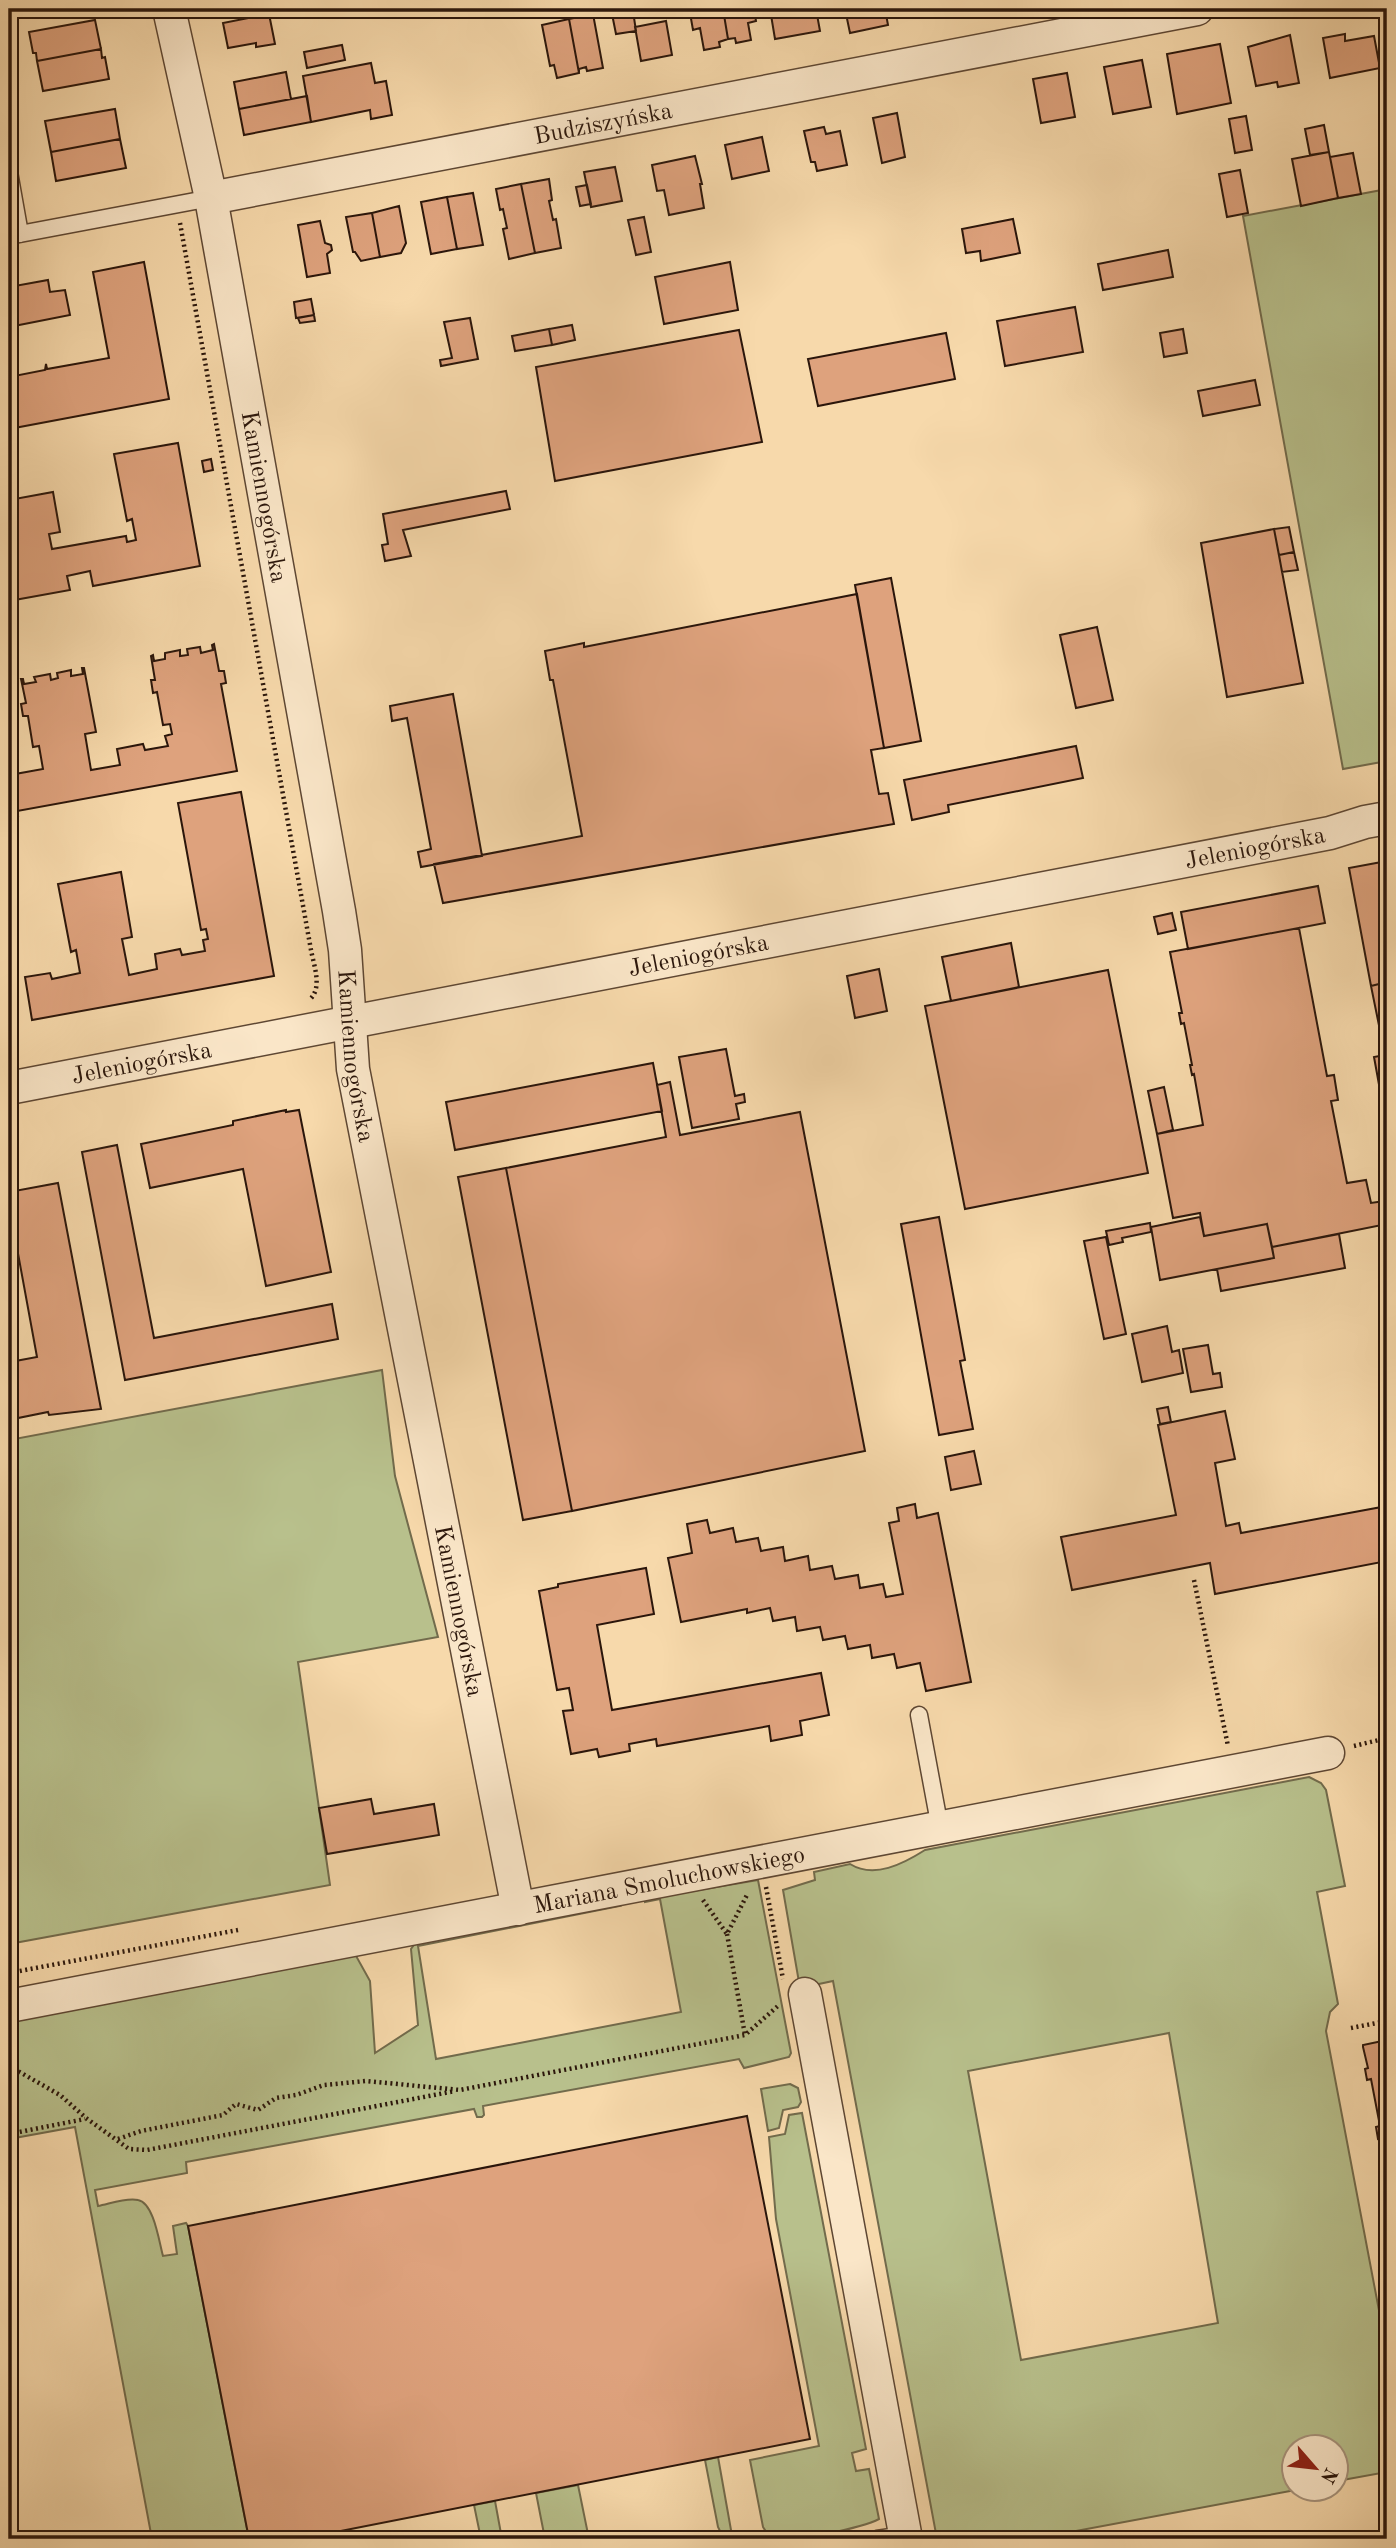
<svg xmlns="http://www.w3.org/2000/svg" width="1396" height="2548" viewBox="0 0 1396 2548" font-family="'Old Standard TT',serif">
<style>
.green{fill:#b8c08c;stroke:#726b4c;stroke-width:2;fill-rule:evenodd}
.building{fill:#dea27d;stroke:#2b160b;stroke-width:2}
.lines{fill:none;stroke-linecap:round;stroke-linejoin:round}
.lane-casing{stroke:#5e4733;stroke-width:19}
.street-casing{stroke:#5e4733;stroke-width:35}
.path{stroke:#2b160b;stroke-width:4.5;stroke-dasharray:2 3.5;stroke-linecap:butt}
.lane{stroke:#fae6c8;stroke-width:16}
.street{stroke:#fae6c8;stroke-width:32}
.labels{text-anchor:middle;stroke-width:6;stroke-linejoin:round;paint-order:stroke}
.street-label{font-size:24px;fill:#2b160b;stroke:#fae6c8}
</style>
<rect width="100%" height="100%" fill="#f7d9ab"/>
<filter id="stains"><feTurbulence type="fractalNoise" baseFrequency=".00286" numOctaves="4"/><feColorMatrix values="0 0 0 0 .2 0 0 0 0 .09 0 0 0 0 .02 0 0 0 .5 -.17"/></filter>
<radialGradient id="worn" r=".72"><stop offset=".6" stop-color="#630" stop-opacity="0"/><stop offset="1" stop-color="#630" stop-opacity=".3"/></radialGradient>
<path class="green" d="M 1387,189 L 1387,761 L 1343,769 L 1243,216 Z
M 382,1370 L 395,1476 L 438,1637 L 298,1662 L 330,1885 L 9,1944 L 9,1440 Z
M 1309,1777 L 1321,1783 L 1326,1790 L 1345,1886 L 1317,1892 L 1338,2004 L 1330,2012 L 1326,2031 L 1381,2321 L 1387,2338 L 1387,2472 L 1337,2481 L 1336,2446 L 1294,2446 L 1294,2488 L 1301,2489 L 1033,2539 L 937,2539 L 833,1981 L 800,1988 L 783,1890 L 815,1880 L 814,1872 L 850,1864 C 874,1879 903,1864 925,1850 ZM 1169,2033 L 1218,2323 L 1021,2360 L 968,2071 Z
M 758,1880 L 791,2053 L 789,2057 L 744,2068 L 739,2059 L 483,2106 L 484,2115 L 482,2117 L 477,2117 L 474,2109 L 186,2162 L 187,2173 L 95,2190 L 98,2206 C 109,2204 127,2197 138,2200 C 154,2203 159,2242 163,2256 L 177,2254 L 173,2226 L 186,2223 L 188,2226 L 249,2539 L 152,2539 L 75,2127 L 9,2139 L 9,2020 L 355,1954 L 370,1981 L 375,2053 L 418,2025 L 411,1949 L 416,1942 L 617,1903 L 620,1906 L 418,1946 L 436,2059 L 681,2012 L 660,1899 L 645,1902 L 645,1899 Z
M 790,2084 L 798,2088 L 801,2102 L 798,2107 L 783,2110 L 779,2128 L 768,2131 L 761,2089 Z
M 802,2113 L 866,2449 L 852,2453 L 856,2471 L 869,2469 L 879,2519 C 864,2527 790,2544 775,2539 C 769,2537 766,2532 763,2527 L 750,2460 L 819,2446 L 776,2219 L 769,2137 L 785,2134 L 789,2115 Z
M 718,2457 L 731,2530 L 728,2538 L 723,2537 L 718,2527 L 705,2460 Z
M 578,2485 L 589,2539 L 545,2539 L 536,2493 Z
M 495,2501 L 502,2539 L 481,2539 L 474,2505 Z"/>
<path class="building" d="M 611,9 L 643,9 L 633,11 L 636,31 L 616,34 Z
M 697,9 L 723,9 L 728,39 L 719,42 L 720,47 L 704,50 L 700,28 L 693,30 L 690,13 L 698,11 Z
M 723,9 L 754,9 L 756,21 L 748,23 L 751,40 L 736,43 L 735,38 L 728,39 Z
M 770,9 L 816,9 L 820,31 L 775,39 Z
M 845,9 L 885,9 L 888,25 L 850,33 Z
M 269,14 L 275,44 L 256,47 L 256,43 L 228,48 L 223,23 Z
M 593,14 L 603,68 L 587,71 L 586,67 L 579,69 L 579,73 L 569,19 Z
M 569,19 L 579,73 L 557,78 L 554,65 L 550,66 L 542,25 Z
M 95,20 L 101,49 L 37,61 L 36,53 L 33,53 L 29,32 Z
M 666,21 L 672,55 L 641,61 L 635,27 Z
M 1345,34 L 1345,41 L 1374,36 L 1380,68 L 1330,78 L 1323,38 Z
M 1290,35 L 1299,83 L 1278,87 L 1277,82 L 1256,86 L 1248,47 Z
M 1220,44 L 1231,103 L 1177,114 L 1167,54 Z
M 342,45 L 345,60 L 307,68 L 304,52 Z
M 101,49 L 102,58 L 105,57 L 109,79 L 43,91 L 37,61 Z
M 1142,60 L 1151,107 L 1113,114 L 1104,67 Z
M 371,63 L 375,83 L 386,81 L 392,115 L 371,119 L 370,110 L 311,122 L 303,76 Z
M 286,72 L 291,99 L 239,109 L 234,82 Z
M 1067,73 L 1075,117 L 1041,123 L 1033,79 Z
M 307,96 L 311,122 L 244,135 L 239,109 Z
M 115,109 L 120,139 L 51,152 L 45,121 Z
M 897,113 L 905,157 L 882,163 L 873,118 Z
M 1246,116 L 1252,150 L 1235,153 L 1229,119 Z
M 1324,125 L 1329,152 L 1310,155 L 1305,129 Z
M 824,127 L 826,134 L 840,131 L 847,165 L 817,171 L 815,162 L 811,162 L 804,131 Z
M 762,137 L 769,171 L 732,179 L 725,145 Z
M 120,139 L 126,168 L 56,181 L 51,152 Z
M 1329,152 L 1338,198 L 1301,206 L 1292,159 Z
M 1353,153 L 1361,194 L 1338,198 L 1330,157 Z
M 695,156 L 702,184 L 700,184 L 704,208 L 669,215 L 664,190 L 657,191 L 652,165 Z
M 615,167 L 622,201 L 591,207 L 584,172 Z
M 1240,170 L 1248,213 L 1227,217 L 1219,174 Z
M 549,179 L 552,200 L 549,201 L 553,220 L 556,219 L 561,248 L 535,253 L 521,184 Z
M 521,184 L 535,253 L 509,259 L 503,229 L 507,228 L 503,209 L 500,210 L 496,189 Z
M 587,185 L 591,204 L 580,206 L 576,187 Z
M 473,193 L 483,245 L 457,249 L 447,197 Z
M 447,197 L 457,249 L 431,254 L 421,202 Z
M 399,206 L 406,243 L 401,253 L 380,257 L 372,213 Z
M 372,213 L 380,257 L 361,261 L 355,252 L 353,252 L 346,217 Z
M 644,217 L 651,252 L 636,255 L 628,220 Z
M 1013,219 L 1020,253 L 981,261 L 980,251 L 966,253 L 962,229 Z
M 320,221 L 325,243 L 331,245 L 332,250 L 327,254 L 330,273 L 307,277 L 298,225 Z
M 1168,250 L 1173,277 L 1103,290 L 1098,264 Z
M 144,262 L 169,399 L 9,429 L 9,377 L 45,370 L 46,364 L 47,369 L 109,358 L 93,272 Z
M 730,262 L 738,310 L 664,324 L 655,277 Z
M 48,280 L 50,292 L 65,290 L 70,315 L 9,327 L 9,287 Z
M 311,299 L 314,315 L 296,318 L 294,302 Z
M 1075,307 L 1083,352 L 1005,366 L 997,321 Z
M 314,315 L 315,321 L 300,323 L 298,318 Z
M 470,318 L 478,359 L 441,366 L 440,360 L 452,358 L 444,322 Z
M 572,325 L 575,340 L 552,345 L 549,329 Z
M 549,329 L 552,345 L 515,351 L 512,336 Z
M 1183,329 L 1187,353 L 1164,357 L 1160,333 Z
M 739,330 L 762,442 L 555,481 L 536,367 Z
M 946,333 L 955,379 L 818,406 L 808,359 Z
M 1255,380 L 1260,405 L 1203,416 L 1198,391 Z
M 178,443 L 200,566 L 93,586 L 90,571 L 67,576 L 70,590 L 9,601 L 9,500 L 53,492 L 60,532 L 49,534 L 52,549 L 126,536 L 127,542 L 136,540 L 132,519 L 127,521 L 114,454 Z
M 211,459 L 213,470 L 204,472 L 202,461 Z
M 506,491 L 510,509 L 403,530 L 411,556 L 385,561 L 382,545 L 388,544 L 383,514 Z
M 1289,527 L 1294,552 L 1279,555 L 1274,529 Z
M 1274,529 L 1303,683 L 1227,697 L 1201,543 Z
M 1294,552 L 1298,570 L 1282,572 L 1279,555 Z
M 891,578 L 921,741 L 884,748 L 855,585 Z
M 857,594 L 884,748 L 871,750 L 879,794 L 888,793 L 894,824 L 443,903 L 434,864 L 582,836 L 553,680 L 550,680 L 545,651 L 584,643 L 584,647 Z
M 1097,627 L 1113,700 L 1076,708 L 1060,635 Z
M 214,644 L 219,671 L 224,671 L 226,683 L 221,684 L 237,771 L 17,811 L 18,816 L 9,818 L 9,769 L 14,768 L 15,774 L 43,769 L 39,746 L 33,747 L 28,716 L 23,716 L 21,704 L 26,703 L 21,679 L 23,679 L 24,684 L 36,682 L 34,677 L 50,674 L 51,680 L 58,678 L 57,673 L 71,670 L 71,676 L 83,674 L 82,668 L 84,668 L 96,732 L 85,734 L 91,770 L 120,765 L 117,749 L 143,744 L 145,750 L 168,746 L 165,736 L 172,734 L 170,724 L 163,725 L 157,692 L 153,693 L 151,680 L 155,680 L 151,656 L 153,655 L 154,661 L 165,659 L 165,653 L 180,650 L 180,656 L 188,655 L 187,649 L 200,647 L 201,653 L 213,650 L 212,645 Z
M 453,694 L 482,856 L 421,867 L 418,852 L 431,849 L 407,718 L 392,721 L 390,706 Z
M 1076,746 L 1083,778 L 948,805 L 949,812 L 912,820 L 904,780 Z
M 241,792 L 274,976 L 32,1020 L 25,977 L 50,973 L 52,979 L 80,973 L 76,950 L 71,952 L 58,884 L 121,872 L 132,937 L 122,939 L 129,975 L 157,969 L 155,954 L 180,949 L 182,955 L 205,951 L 203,940 L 208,939 L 206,929 L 201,930 L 178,803 Z
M 1387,861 L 1387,982 L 1371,986 L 1349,868 Z
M 1318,886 L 1325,923 L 1188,949 L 1181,912 Z
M 1172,913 L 1176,930 L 1158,934 L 1154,917 Z
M 1299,928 L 1327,1076 L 1334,1075 L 1338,1100 L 1331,1101 L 1347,1183 L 1366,1180 L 1371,1203 L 1385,1201 L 1387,1224 L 1272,1247 L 1267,1224 L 1204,1236 L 1200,1213 L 1173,1218 L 1157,1134 L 1203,1125 L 1194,1074 L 1192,1075 L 1190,1065 L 1192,1065 L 1184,1023 L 1181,1024 L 1179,1013 L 1182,1013 L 1170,952 Z
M 1011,943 L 1019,987 L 951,1001 L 942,957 Z
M 879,969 L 887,1011 L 855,1018 L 847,976 Z
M 1108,970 L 1148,1173 L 965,1209 L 925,1006 Z
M 1387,982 L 1387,1089 L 1380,1090 L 1374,1057 L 1385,1055 L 1371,986 Z
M 726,1049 L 735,1096 L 744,1094 L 745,1102 L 736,1104 L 739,1119 L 692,1128 L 679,1057 Z
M 653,1063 L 662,1111 L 455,1150 L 446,1102 Z
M 670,1082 L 680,1135 L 800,1112 L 865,1451 L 572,1511 L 506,1168 L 666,1137 L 657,1085 Z
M 1164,1087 L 1173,1130 L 1157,1134 L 1148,1091 Z
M 286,1110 L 286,1112 L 299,1110 L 331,1272 L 266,1286 L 243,1169 L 150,1188 L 141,1144 L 233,1125 L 233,1121 Z
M 117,1145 L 154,1338 L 332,1304 L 338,1339 L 125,1380 L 82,1152 Z
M 506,1168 L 572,1511 L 523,1520 L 458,1177 Z
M 58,1183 L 101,1409 L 49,1415 L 48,1412 L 18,1418 L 17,1415 L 9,1417 L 9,1356 L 10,1362 L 37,1357 L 17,1248 L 9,1250 L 9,1192 Z
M 939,1217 L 965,1360 L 960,1361 L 973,1429 L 939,1435 L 901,1224 Z
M 1200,1217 L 1204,1236 L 1267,1224 L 1274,1258 L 1160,1280 L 1151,1227 Z
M 1150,1223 L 1151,1232 L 1122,1238 L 1123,1242 L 1109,1245 L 1106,1231 Z
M 1339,1234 L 1345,1268 L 1221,1291 L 1217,1269 L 1274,1258 L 1272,1247 Z
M 1106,1237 L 1126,1334 L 1104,1339 L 1084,1241 Z
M 1387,1287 L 1387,1330 L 1380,1288 Z
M 1167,1326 L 1172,1352 L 1179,1350 L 1183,1373 L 1142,1382 L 1132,1334 Z
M 1208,1345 L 1213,1374 L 1220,1373 L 1222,1387 L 1191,1392 L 1183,1349 Z
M 1168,1407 L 1171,1422 L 1160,1424 L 1157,1409 Z
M 1225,1411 L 1235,1459 L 1215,1463 L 1226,1526 L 1239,1523 L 1241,1533 L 1387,1506 L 1387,1561 L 1215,1594 L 1210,1563 L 1072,1590 L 1061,1537 L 1176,1515 L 1158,1425 Z
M 974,1451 L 981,1484 L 951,1490 L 945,1457 Z
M 915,1504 L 917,1518 L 938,1513 L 971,1682 L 926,1691 L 920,1663 L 897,1668 L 894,1654 L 872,1658 L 870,1645 L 848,1649 L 845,1636 L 823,1640 L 820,1627 L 797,1631 L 795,1617 L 773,1621 L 770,1608 L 747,1613 L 747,1609 L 681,1622 L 668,1558 L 692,1553 L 687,1524 L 707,1520 L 710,1533 L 733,1528 L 736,1542 L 758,1538 L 761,1551 L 783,1547 L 785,1561 L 808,1556 L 810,1570 L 832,1566 L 835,1579 L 858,1575 L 860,1588 L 883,1584 L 886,1597 L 903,1594 L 889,1523 L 899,1521 L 897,1508 Z
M 646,1568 L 654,1614 L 597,1625 L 612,1710 L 821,1673 L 829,1715 L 800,1721 L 802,1735 L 771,1741 L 769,1726 L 657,1746 L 656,1739 L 629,1744 L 630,1751 L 599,1757 L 597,1749 L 571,1754 L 563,1711 L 573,1710 L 569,1688 L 557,1690 L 539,1591 L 558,1587 L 558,1584 Z
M 371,1799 L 374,1814 L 434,1804 L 439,1835 L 327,1854 L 319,1808 Z
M 1387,2040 L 1387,2166 L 1382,2138 L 1378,2139 L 1376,2127 L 1380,2126 L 1371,2079 L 1367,2080 L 1365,2069 L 1368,2068 L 1363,2047 L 1363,2045 Z
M 747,2116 L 810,2439 L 300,2539 L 249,2539 L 188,2226 Z"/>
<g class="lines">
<defs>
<path id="lane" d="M 9,172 L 20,234
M 9,236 L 211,198
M 919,1715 L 940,1828
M 877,2539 L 905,2535"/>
<g id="street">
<path id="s1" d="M 169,9 L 211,198 L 339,911 L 345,950 L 353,1069 L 518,1909"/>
<path id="s2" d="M 211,198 L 1197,9"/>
<path id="s3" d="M 9,1088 L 1330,833 L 1365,822 L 1387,818"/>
<path d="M 805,1994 L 906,2539"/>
<path id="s4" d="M 9,2006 L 1328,1753"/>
</g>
</defs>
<use href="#lane" class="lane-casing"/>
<use href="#street" class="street-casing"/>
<path class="path" d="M 180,223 L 311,950 C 314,966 323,989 309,1000
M 1194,1580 L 1228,1746
M 1354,1746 L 1387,1738
M 766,1887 L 783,1979
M 703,1900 L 727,1934 L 748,1893
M 727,1934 L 745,2035
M 9,1973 L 238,1930
M 1351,2028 L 1387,2021
M 9,2066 L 60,2095 L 86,2118 L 129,2149 L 147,2150 L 455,2091
M 9,2134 L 85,2119
M 118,2139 L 141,2131 L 223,2115 L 236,2104 L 258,2110 L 276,2098 L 296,2095 L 324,2085 L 366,2081 L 460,2090 L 745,2035 L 779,2005"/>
<use href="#lane" class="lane"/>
<use href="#street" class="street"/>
</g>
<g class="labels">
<g class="street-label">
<text dy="8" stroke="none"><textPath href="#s2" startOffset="399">Budziszyńska</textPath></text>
<text dy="8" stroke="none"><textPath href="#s1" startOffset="497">Kamiennogórska</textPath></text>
<text dy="8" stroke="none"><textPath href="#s3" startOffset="1269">Jeleniogórska</textPath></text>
<text dy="8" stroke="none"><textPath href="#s3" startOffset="702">Jeleniogórska</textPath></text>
<text dy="8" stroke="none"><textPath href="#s1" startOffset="1064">Kamiennogórska</textPath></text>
<text dy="8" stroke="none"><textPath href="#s3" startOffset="135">Jeleniogórska</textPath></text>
<text dy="8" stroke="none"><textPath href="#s1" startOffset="1629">Kamiennogórska</textPath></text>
<text dy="8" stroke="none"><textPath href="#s4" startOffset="672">Mariana Smoluchowskiego</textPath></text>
</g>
</g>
<rect width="1396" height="2548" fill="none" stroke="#f7d9ab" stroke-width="35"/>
<rect x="10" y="10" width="1375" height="2527" fill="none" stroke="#2b160b" stroke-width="3.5"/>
<rect x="18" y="18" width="1361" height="2513" fill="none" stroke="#2b160b" stroke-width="2"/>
<g transform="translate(1315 2468) rotate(118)"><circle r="33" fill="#fae6c8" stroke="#a7937c" stroke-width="2"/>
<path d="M0-5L12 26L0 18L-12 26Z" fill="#8f2418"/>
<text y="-10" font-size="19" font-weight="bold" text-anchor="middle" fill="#2b160b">N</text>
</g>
<rect width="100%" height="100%" filter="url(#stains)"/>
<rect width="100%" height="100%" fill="url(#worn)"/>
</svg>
